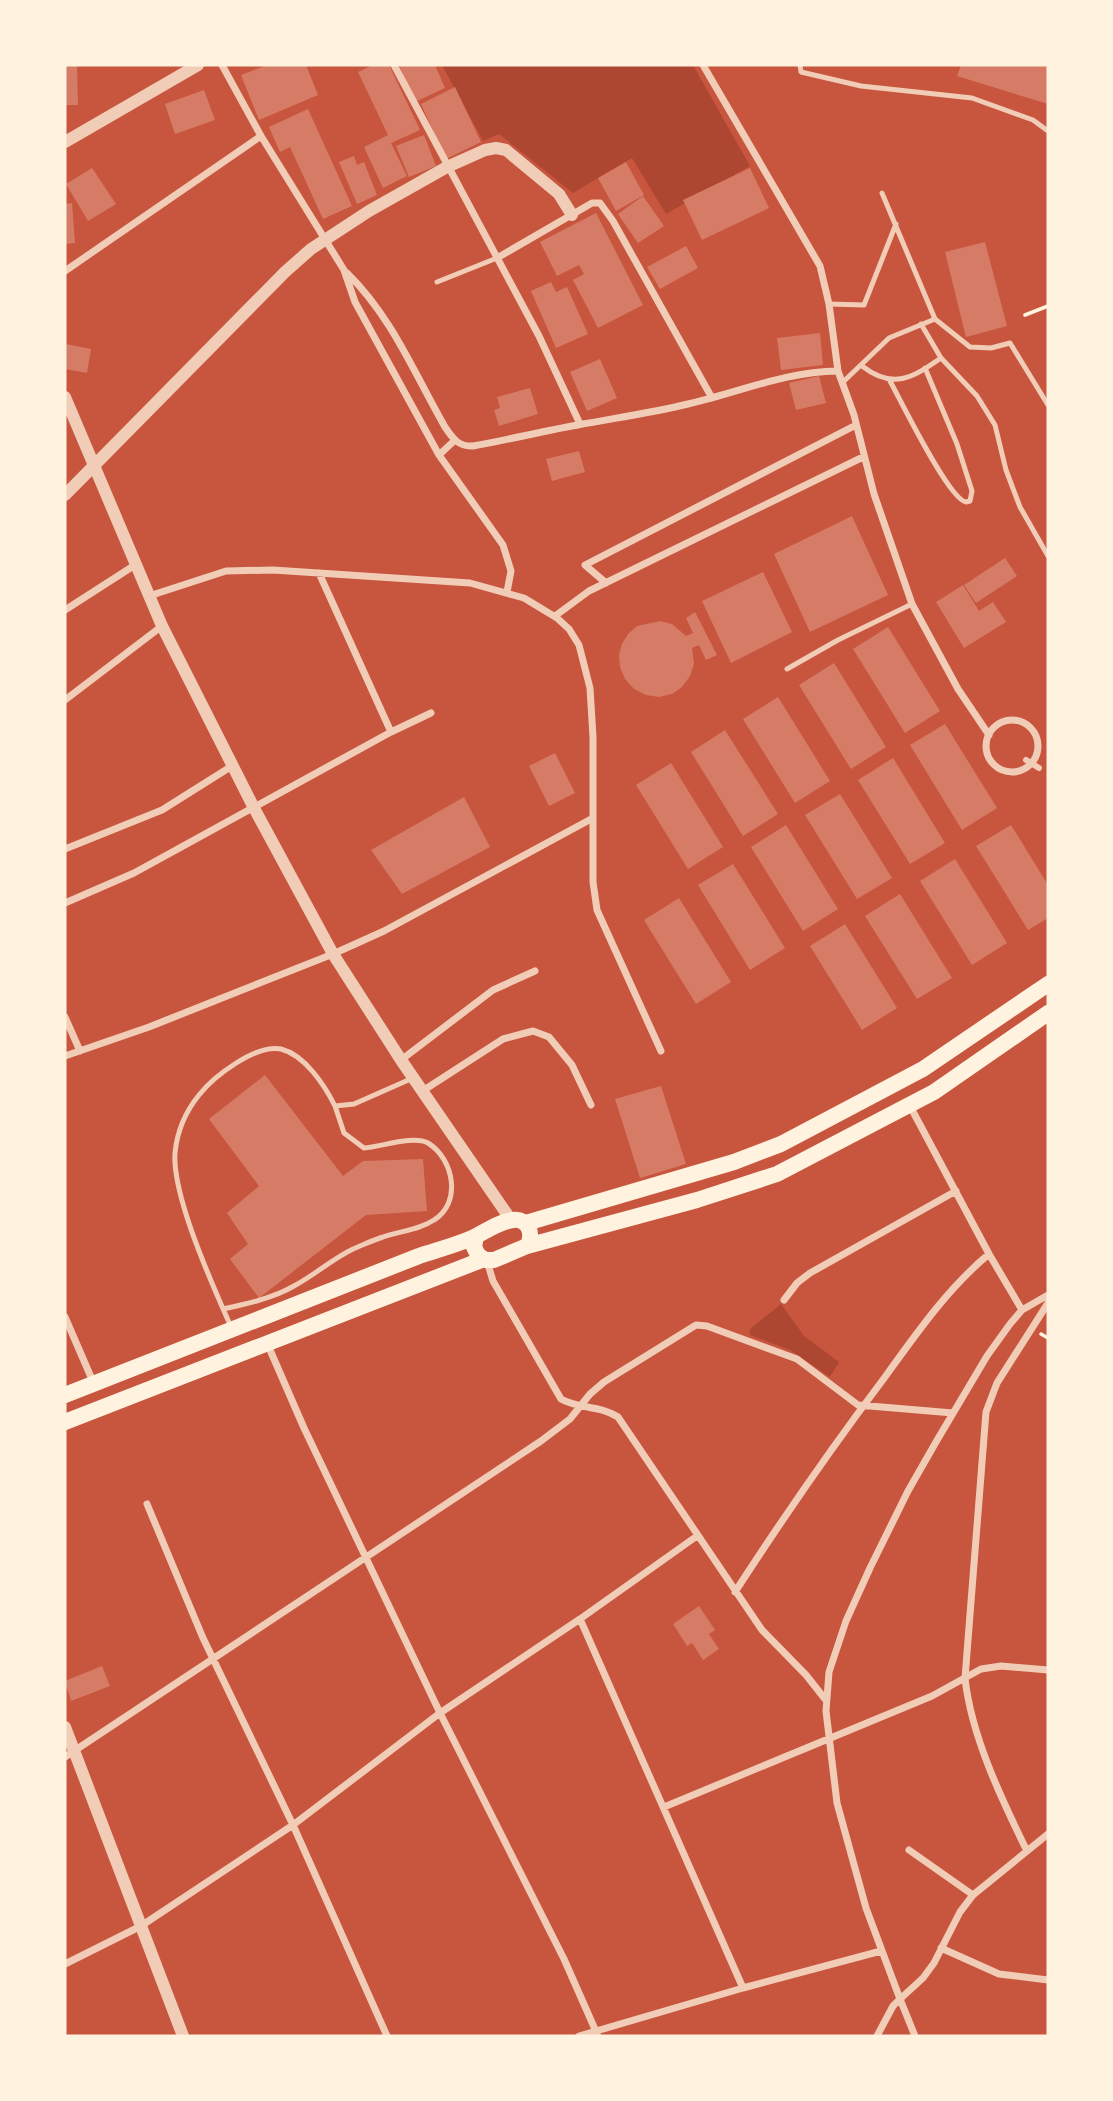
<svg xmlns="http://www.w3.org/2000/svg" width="1113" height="2101" viewBox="0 0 1113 2101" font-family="'Libre Baskerville',serif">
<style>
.green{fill:#ae4732}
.building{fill:#d67c66}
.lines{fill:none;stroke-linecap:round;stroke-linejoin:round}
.path{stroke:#fff3e0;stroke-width:3.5}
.service{stroke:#f1ccb7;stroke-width:5}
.pedestrian{stroke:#f1ccb7;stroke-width:6}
.minor{stroke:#f1ccb7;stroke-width:7}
.tertiary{stroke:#f1ccb7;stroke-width:12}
.primary{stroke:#fff3e0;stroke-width:16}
</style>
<rect width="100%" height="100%" fill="#c8553d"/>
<path class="green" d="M 442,65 L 693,65 L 750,166 L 666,214 L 632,158 L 573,193 L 499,134 L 483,141 Z
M 781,1304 L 804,1336 L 839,1362 L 830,1377 L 790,1350 L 750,1335 L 750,1329 Z"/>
<path class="building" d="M 65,65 L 77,65 L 78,105 L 65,105 Z
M 267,65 L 306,65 L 318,95 L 259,120 L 241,75 Z
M 373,65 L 389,65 L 420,130 L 391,143 L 407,176 L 383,188 L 364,147 L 388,135 L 358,72 Z
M 399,65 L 435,65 L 445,88 L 415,102 Z
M 961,65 L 1048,65 L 1048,104 L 957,76 Z
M 455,87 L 481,142 L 446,159 L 421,104 Z
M 204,90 L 215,120 L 175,134 L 165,104 Z
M 308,109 L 352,206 L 323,219 L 290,147 L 280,152 L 269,127 Z
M 424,135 L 436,166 L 409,177 L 396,146 Z
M 354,156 L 357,165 L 364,162 L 377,195 L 357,204 L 339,162 Z
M 626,162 L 644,195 L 616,211 L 598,178 Z
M 92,168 L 116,204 L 88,221 L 66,184 Z
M 750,168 L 769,208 L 702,240 L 683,200 Z
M 643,196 L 664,226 L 638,243 L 618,214 Z
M 72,203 L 75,243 L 65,244 L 65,204 Z
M 596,213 L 643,305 L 598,328 L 573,280 L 584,274 L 579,265 L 557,276 L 540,242 Z
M 985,242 L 1007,326 L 966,337 L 945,252 Z
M 686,246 L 698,268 L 660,289 L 647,267 Z
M 551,282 L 556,292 L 567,287 L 588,334 L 556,348 L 531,291 Z
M 820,333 L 823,365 L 781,370 L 777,338 Z
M 66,344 L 91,349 L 87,373 L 65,369 Z
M 600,359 L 617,398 L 587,411 L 570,372 Z
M 819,376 L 826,403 L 796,410 L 789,383 Z
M 530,388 L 538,414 L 499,426 L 494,410 L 500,408 L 497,397 Z
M 579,451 L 585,472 L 552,481 L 546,459 Z
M 852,516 L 888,595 L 810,632 L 774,554 Z
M 1005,558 L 1017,576 L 976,603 L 964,585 Z
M 763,572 L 792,632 L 731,663 L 702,601 Z
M 963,585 L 979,611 L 993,602 L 1006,622 L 964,648 L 936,602 Z
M 695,612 L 717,655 L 706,660 L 699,645 L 692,648 L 694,664 L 690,676 L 682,687 L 672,694 L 659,697 L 646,695 L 634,689 L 625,679 L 620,667 L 619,655 L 622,644 L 628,634 L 637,626 L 660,621 L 672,624 L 686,636 L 693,633 L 686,618 Z
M 888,627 L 940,711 L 905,733 L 853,649 Z
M 834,663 L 886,747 L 851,769 L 799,685 Z
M 778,697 L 830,781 L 795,803 L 743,719 Z
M 945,724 L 997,808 L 962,830 L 910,745 Z
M 725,730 L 778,814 L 743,836 L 691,752 Z
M 555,753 L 575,793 L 549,806 L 529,766 Z
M 893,758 L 945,843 L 910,864 L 858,780 Z
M 671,763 L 723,847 L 688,869 L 636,785 Z
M 840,794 L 892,878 L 857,899 L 805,815 Z
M 464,797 L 490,847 L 402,894 L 371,850 Z
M 786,825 L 838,909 L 803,931 L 751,847 Z
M 1011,825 L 1048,885 L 1048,918 L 1028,930 L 976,846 Z
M 955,859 L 1007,943 L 972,965 L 920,881 Z
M 733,864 L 785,948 L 750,970 L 698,885 Z
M 900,894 L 952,978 L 917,999 L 865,916 Z
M 679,898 L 731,982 L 696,1004 L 644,920 Z
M 845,924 L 897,1008 L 862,1030 L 810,946 Z
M 265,1075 L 343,1176 L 363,1161 L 423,1159 L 427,1211 L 366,1215 L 259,1298 L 230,1259 L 248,1244 L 227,1213 L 259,1186 L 209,1119 Z
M 661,1086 L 686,1164 L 640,1178 L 615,1099 Z
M 699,1606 L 715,1630 L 709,1634 L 719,1649 L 703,1660 L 692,1643 L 687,1646 L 673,1624 Z
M 102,1666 L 110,1686 L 71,1701 L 65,1681 Z"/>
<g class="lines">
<path class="path" d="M 1025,315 L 1048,306
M 1041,1334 L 1048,1338"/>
<path class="service" d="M 800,65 L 801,72 L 861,86 L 972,98 L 1033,120 L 1048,131
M 882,193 L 935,319 L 970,347 L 991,348 L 1010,343 L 1048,405
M 437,282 L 497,258
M 829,304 L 864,305 L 896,224
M 921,324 L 941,358 L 977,396 L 995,425 L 1006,470 L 1020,507 L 1048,556
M 862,366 C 893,390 912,378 941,358
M 890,381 C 901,401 949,500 966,502 L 970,501 L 972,491 L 957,444 L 925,368
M 842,383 L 889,338 L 935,319
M 787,669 L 838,640 L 912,604
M 223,1309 C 247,1304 273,1298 294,1286 C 315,1275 332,1259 353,1249 C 363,1245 373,1240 383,1237 C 400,1231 419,1230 434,1220 C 462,1203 454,1159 428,1143 C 413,1135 381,1147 364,1148 L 344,1133 L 335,1106
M 231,1327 C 213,1286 172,1196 175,1153 C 177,1132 186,1111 199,1095 C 214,1076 256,1044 281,1049 C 305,1055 325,1086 335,1106 L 354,1104 L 413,1078"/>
<path class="pedestrian" d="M 1026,760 L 1039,768"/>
<path class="minor" d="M 222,65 L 261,136 L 344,270 L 355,302 L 439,455 L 503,545 L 511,571 L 507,592
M 394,65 L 539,336 L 580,424
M 703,65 L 820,266 L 829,304 L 838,371 L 854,415 L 874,494 L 912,604 L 958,689 L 989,735
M 497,258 L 592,203 L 600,203 L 613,221 L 712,398
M 65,271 L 261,136
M 347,273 C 392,317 414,373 445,427 C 453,439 459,447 473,446 C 508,440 543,431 578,425 C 615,418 651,413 688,404 C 741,392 783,372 838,371
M 439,455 L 455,440
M 319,573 L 391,732
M 606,583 L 585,565 L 856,425
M 149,596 L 226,571 L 273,570 L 470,583 L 524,598 L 557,618 L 569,629 L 579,645 L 590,688 L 593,737 L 593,882 L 597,910 L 661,1051
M 65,610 L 135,565
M 555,616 L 589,591 L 863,457
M 65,700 L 162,626
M986 746a26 26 0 1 1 52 0a26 26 0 1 1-52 0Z
M 65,849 L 162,810 L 232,766
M 65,903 L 134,873 L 391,732 L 431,713
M 65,1017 L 80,1051
M 65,1056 L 149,1027 L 333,954 L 384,931 L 593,818
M 401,1060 L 493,990 L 535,971
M 424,1090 L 503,1039 L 533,1031 L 549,1037 L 572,1065 L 591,1105
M 910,1106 L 989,1254 L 1022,1310
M 487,1261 L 493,1281 L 561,1399 C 578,1409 600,1405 618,1417 L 762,1630 L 806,1675 L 825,1699
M 784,1300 L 797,1283 L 810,1273 L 956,1191
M 65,1317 L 94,1384
M 267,1343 L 304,1428 L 440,1713 L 564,1959 L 598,2036
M 147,1504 L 203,1638 L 293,1825 L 387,2036
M 735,1592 C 783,1518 832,1447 885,1377 C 916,1334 948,1288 989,1254
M 580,1619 L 743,1988
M 65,1757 L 541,1441 L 570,1419 L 590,1394 L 604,1382 L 696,1325 L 707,1326 L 797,1359 L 858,1405 L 953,1413
M 664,1807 L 932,1696 L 981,1669 L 1001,1666 L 1048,1670
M 1026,1849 C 1001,1798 971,1735 965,1678 L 986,1412 L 997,1383 L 1048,1303
M 909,1850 L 973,1895
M 941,1948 L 999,1974 L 1048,1980
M 65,1964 L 141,1926 L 293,1825 L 440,1713 L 580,1619 L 697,1536
M 579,2036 L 743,1988 L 881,1951
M 877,2036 L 893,2006 L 900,1999 L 866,1908 L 837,1803 L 826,1711 L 829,1672 L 846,1621 L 870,1568 L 908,1491 L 936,1442 L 987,1356 L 1010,1324 L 1022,1310 L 1048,1295
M 915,2036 L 900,1999 L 923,1978 L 934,1963 L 960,1912 L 973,1895 L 1048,1834"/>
<path class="tertiary" d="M 65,142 L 198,65
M 65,397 L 162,626 L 254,808 L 333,954 L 401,1060 L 511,1220
M 65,495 L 285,272 L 311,249 L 369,211 L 447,167 L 485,150 L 496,148 L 506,150 L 559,194 L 572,215
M 65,1727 L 183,2036"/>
<path class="primary" d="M 526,1223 L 734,1162 L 781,1144 L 923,1069 L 1048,984
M 476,1236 L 474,1247 L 478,1255 L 485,1260 L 494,1260 L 527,1246 L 697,1200 L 777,1174 L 934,1092 L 1048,1013
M 65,1395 L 419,1256 C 437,1250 456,1245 472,1238 C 485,1232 498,1222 513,1220 C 529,1218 534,1235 527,1246
M 65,1422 L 484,1259"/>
</g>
<rect width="1113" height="2101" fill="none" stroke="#fff3e0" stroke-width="133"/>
</svg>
